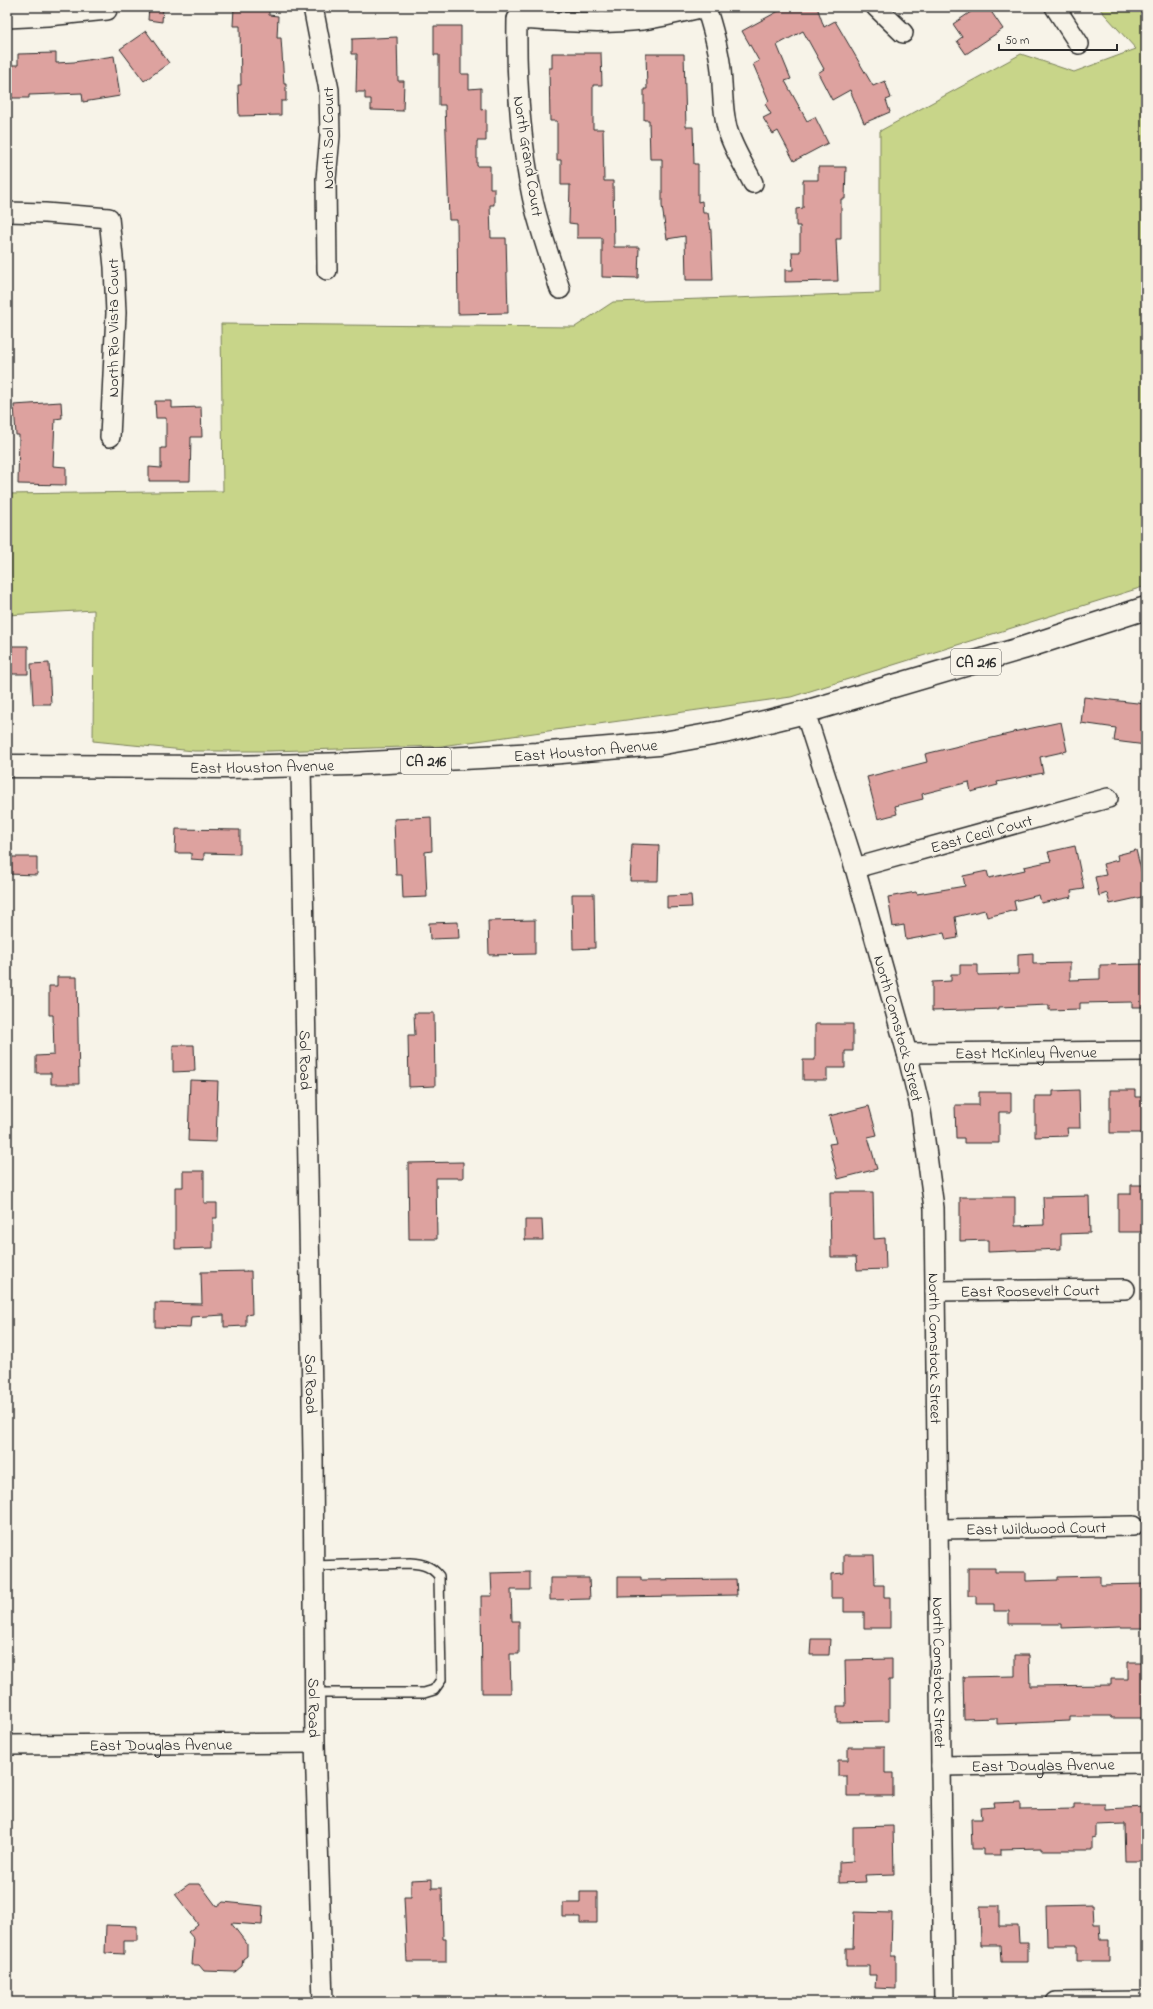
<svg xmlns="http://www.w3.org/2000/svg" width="1153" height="2009" viewBox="0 0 1153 2009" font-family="'Indie Flower',sans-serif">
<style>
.green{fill:#c8d589;stroke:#7a805a}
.building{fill:#dda29f;stroke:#2b2b2b}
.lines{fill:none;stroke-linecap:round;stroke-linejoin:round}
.service-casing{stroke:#2b2b2b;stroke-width:12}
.minor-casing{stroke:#2b2b2b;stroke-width:22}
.primary-casing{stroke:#2b2b2b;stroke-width:25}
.service{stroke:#f7f3e8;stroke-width:9}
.minor{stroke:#f7f3e8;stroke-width:19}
.primary{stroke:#f7f3e8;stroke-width:22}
.labels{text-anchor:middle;stroke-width:3;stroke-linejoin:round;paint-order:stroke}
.shield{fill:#f7f3e8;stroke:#686764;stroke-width:1}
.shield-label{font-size:15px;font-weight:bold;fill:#2b2b2b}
.street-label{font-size:16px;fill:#2b2b2b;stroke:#f7f3e8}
</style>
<rect width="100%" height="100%" fill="#f7f3e8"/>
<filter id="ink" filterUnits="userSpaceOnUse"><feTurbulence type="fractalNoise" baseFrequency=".025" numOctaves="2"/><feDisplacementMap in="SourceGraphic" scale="8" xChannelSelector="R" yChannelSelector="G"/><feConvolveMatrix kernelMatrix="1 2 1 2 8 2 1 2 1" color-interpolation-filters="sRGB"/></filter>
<g filter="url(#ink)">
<path class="green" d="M 1098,7 L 1146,7 L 1146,586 L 791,697 L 441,746 L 270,751 L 194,751 L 93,741 L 94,610 L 7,615 L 7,494 L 223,491 L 221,324 L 575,327 L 613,302 L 880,293 L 880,131 L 1021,54 L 1074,72 L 1136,49 Z"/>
<path class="building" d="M 149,7 L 163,7 L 162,22 L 148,20 Z
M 234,7 L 269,7 L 269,15 L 278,16 L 277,38 L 281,38 L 284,84 L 286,84 L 286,101 L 281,101 L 281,115 L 239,116 L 238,85 L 241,85 L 240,26 L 233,26 Z
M 786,7 L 817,7 L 824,27 L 835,21 L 873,86 L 885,81 L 891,98 L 886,100 L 890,112 L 864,123 L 850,90 L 832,100 L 818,73 L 824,69 L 803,31 L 777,45 L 791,79 L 785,81 L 807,121 L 815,117 L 828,143 L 794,161 L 778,131 L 773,134 L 763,118 L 771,114 L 765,104 L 769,101 L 753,64 L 759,61 L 742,31 Z
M 978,7 L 988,7 L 1003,29 L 966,54 L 957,41 L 962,37 L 953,24 Z
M 434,26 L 461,26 L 461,74 L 469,74 L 469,89 L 481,88 L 481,110 L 486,109 L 486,141 L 477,141 L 477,166 L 490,166 L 490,188 L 494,188 L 494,205 L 490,205 L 491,238 L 506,238 L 508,313 L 458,314 L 457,220 L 449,220 L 445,105 L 439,105 L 439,55 L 434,55 Z
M 146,31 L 169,63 L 144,81 L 120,49 Z
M 397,37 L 398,81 L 404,81 L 403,111 L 371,110 L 371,99 L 365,99 L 365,92 L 356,92 L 357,54 L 352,54 L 352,39 Z
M 56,53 L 56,63 L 74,62 L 114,56 L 120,96 L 83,102 L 82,93 L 29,95 L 29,98 L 7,98 L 7,65 L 18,65 L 18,54 Z
M 552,53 L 601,53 L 602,85 L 593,85 L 593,129 L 603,129 L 604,181 L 613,181 L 614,247 L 639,247 L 638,278 L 602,277 L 602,238 L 577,238 L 577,224 L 569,223 L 570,185 L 561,185 L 561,160 L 557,160 L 557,121 L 550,121 L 549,68 L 552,68 Z
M 646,54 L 684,54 L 686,127 L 693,127 L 694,164 L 698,164 L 698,202 L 702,201 L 703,213 L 708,213 L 711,231 L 713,280 L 686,280 L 685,236 L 667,239 L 662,206 L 662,159 L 650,159 L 649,120 L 644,120 L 644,89 L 647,89 Z
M 818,167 L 846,167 L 845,199 L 841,199 L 841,239 L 836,239 L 838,281 L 785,282 L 785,270 L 793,270 L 792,252 L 800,252 L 800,226 L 796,226 L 796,209 L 803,208 L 803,180 L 818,180 Z
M 155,401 L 172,401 L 172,408 L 201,407 L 202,437 L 191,437 L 190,481 L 149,481 L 149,467 L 161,468 L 161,448 L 166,448 L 166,418 L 156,418 Z
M 61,402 L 62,418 L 55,419 L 53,466 L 66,467 L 66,485 L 18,484 L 19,435 L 16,435 L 14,405 Z
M 7,646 L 28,646 L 28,674 L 7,674 Z
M 49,663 L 51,704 L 33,704 L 31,664 Z
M 1084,697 L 1146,704 L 1146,745 L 1114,741 L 1116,728 L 1081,723 Z
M 1061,722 L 1067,751 L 1040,757 L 1043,773 L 997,782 L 998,785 L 971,792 L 969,782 L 922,794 L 923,799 L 895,806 L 897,814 L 878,819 L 867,777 L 927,762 L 925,754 L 1013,733 L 1013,732 Z
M 431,817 L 432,851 L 425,852 L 427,897 L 403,898 L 402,875 L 396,875 L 394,819 Z
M 176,829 L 240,830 L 240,854 L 204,853 L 204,860 L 191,859 L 191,853 L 175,853 Z
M 632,844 L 659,845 L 658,881 L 630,881 Z
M 1075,846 L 1084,889 L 1071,891 L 1072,897 L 1041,903 L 1039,895 L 1014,901 L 1016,910 L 987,917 L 985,910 L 955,917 L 958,938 L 946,940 L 944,933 L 906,940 L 904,925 L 893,927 L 888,897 L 916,892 L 917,894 L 965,886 L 963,876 L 987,871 L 989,878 L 1025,870 L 1024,867 L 1051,861 L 1048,852 Z
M 1136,850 L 1142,874 L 1146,873 L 1146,896 L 1110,904 L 1107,893 L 1099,896 L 1095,877 L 1106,875 L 1103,864 L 1118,860 L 1117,855 Z
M 7,857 L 37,857 L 37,875 L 7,874 Z
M 572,894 L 594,894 L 595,948 L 573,949 Z
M 691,895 L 692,907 L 667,908 L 667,896 Z
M 535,920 L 535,954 L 489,955 L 488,921 Z
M 458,922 L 459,938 L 430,939 L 429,923 Z
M 1033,953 L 1033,964 L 1070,963 L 1070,980 L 1100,979 L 1100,965 L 1146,964 L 1146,1007 L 1132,1007 L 1132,1002 L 1080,1003 L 1080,1009 L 1049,1010 L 1049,1005 L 999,1007 L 999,1009 L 932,1011 L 932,982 L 951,981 L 951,974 L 960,974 L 960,965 L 978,965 L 978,975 L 1018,974 L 1018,954 Z
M 57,977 L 77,977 L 79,1084 L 51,1084 L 51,1073 L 36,1073 L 36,1056 L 54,1055 L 53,1015 L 49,1015 L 49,986 L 57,986 Z
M 414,1013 L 434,1013 L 435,1086 L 409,1087 L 408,1035 L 415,1035 Z
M 815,1024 L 853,1024 L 853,1051 L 845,1051 L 845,1068 L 827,1068 L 827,1080 L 803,1080 L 803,1060 L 815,1060 Z
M 173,1045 L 194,1045 L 195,1071 L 173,1072 Z
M 190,1080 L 218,1081 L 216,1142 L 188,1141 Z
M 1079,1090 L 1080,1128 L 1067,1128 L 1068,1136 L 1035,1137 L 1035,1096 L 1053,1096 L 1053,1091 Z
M 1110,1090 L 1135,1090 L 1135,1097 L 1146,1097 L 1146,1133 L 1110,1133 Z
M 979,1092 L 1011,1092 L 1011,1112 L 999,1112 L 999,1143 L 964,1143 L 964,1138 L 956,1138 L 955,1105 L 979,1105 Z
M 869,1106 L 877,1135 L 868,1137 L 877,1169 L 838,1179 L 829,1144 L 836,1143 L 829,1116 Z
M 463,1162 L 463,1178 L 436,1178 L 437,1239 L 409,1239 L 408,1163 Z
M 183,1171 L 204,1171 L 204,1203 L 217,1203 L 217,1218 L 213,1218 L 213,1248 L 175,1249 L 175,1187 L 183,1187 Z
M 1131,1185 L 1146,1185 L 1146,1232 L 1118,1232 L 1118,1194 L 1131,1194 Z
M 830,1192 L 873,1192 L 874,1239 L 885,1238 L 886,1269 L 857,1270 L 856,1257 L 831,1257 Z
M 1089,1196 L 1090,1233 L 1061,1234 L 1061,1249 L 988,1252 L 988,1240 L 960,1241 L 960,1197 L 1015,1197 L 1015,1226 L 1044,1225 L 1043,1197 Z
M 525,1220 L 542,1220 L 543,1240 L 525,1240 Z
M 251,1271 L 252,1314 L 246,1315 L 246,1326 L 224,1327 L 224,1315 L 191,1317 L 190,1328 L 155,1327 L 155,1303 L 202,1304 L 201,1272 Z
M 844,1555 L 874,1555 L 875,1585 L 884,1585 L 884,1597 L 890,1597 L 890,1628 L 864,1628 L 864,1612 L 844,1612 L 844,1598 L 831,1598 L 831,1574 L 844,1573 Z
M 968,1568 L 995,1568 L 995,1572 L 1026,1572 L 1026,1581 L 1058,1580 L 1058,1577 L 1100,1576 L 1100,1585 L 1146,1584 L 1146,1628 L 1121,1628 L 1121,1626 L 1062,1628 L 1062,1624 L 1009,1624 L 1009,1611 L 994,1611 L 994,1604 L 976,1604 L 976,1596 L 968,1596 Z
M 530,1572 L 530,1590 L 511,1590 L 512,1621 L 519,1621 L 519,1654 L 510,1654 L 511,1693 L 482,1693 L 481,1596 L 492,1596 L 491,1573 Z
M 618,1577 L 641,1577 L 641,1580 L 736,1579 L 737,1595 L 618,1597 Z
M 550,1578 L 589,1578 L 590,1599 L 550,1600 Z
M 811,1639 L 830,1639 L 829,1655 L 810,1655 Z
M 1015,1655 L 1029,1655 L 1030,1686 L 1111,1685 L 1111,1679 L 1128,1679 L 1128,1662 L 1146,1662 L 1146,1718 L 1112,1718 L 1111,1716 L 1070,1716 L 1070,1721 L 997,1724 L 997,1718 L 964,1719 L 963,1677 L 1015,1676 Z
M 892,1659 L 892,1680 L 889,1680 L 889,1721 L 837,1722 L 837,1706 L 846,1706 L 845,1660 Z
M 848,1747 L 885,1747 L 885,1773 L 893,1773 L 893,1796 L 847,1796 L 847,1776 L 838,1776 L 838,1760 L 848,1760 Z
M 1020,1802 L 1020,1810 L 1074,1809 L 1074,1804 L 1105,1804 L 1105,1809 L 1146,1807 L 1146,1861 L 1125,1861 L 1124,1824 L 1096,1825 L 1096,1837 L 1092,1838 L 1092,1850 L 1041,1850 L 1041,1848 L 1001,1849 L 1001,1855 L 983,1855 L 983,1849 L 972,1849 L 971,1819 L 982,1819 L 981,1808 L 994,1807 L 993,1803 Z
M 893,1826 L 894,1874 L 865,1875 L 866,1882 L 839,1883 L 839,1862 L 853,1861 L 853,1827 Z
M 432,1879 L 432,1888 L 442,1888 L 443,1939 L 446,1939 L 446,1962 L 407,1962 L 404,1897 L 411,1897 L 411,1880 Z
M 189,1884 L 200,1884 L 217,1907 L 223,1902 L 263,1906 L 262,1925 L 231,1923 L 247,1944 L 247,1956 L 243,1959 L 242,1966 L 235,1972 L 204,1971 L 199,1965 L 192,1965 L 194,1939 L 188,1932 L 198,1924 L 175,1894 Z
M 580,1892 L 597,1892 L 597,1923 L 580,1923 L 580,1917 L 563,1917 L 563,1903 L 580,1903 Z
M 1093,1905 L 1094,1924 L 1100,1924 L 1101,1940 L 1109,1940 L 1109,1961 L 1077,1961 L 1077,1945 L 1047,1945 L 1046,1906 Z
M 980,1906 L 999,1906 L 999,1926 L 1018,1926 L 1019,1942 L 1028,1942 L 1028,1962 L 1001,1962 L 1000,1945 L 981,1945 Z
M 854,1912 L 892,1913 L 891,1956 L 896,1956 L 896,1989 L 875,1988 L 876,1975 L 869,1975 L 869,1966 L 846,1966 L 846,1948 L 853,1948 Z
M 106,1925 L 137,1926 L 137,1941 L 124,1941 L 124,1954 L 105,1953 Z"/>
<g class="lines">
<defs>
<path id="service" d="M 314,1566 L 410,1563 C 423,1564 431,1566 439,1576 L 441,1680 L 434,1690 L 424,1693 L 315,1693"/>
<g id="minor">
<path d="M 313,7 L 329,90 L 330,136 L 326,179 L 327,270"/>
<path d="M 706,7 C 712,27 719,48 721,70 C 723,89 722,108 727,128 C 732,147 744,165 753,183"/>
<path d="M 876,7 L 903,33"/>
<path d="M 1055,7 L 1079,44"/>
<path d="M 7,18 L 48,16 L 107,10 L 108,7"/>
<path d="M 7,212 L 45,213 L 109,218 L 114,267 L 116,313 L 110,437"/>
<path d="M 560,289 C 550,258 539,228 532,196 C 520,138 516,78 517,19 C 558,21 600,25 642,20 C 663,17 683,12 704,7"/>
<path id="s1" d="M 805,712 L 855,868 L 907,1053 L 921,1111 L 934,1208 L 944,2002"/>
<path id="s2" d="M 301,765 L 313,1455 L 315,1743 L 323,2002"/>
<path id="s3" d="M 855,868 L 1108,798"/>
<path id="s4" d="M 907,1053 L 1146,1051"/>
<path id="s5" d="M 935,1291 L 1125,1289"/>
<path id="s6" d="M 939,1529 L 1133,1526"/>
<path id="s7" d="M 7,1745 L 315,1743"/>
<path id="s8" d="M 941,1766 L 1146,1763"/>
<path d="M 1055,2002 L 1145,2001"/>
</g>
<g id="primary">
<path id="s9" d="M 7,766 L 228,767 L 350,764 L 537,754 L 658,744 L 724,732 L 805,712 L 1023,648 L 1146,608"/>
</g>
</defs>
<use href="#service" class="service-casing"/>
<use href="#minor" class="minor-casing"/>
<use href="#primary" class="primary-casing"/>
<use href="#service" class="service"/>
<use href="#minor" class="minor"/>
<use href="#primary" class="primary"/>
</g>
</g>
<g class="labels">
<g class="shield">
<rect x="951" y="649" width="50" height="26" rx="3"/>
<rect x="401" y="748" width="50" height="26" rx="3"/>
</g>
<g class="shield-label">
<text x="976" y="667">CA 216</text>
<text x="426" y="766">CA 216</text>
</g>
<g class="street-label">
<text transform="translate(327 138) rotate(-90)" y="6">North Sol Court</text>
<text transform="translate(529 156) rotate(81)" y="6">North Grand Court</text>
<text transform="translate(112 328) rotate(-90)" y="6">North Rio Vista Court</text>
<text dy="6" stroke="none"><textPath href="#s9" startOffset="579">East Houston Avenue</textPath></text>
<text dy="6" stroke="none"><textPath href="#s9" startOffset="255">East Houston Avenue</textPath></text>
<text dy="6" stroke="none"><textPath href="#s3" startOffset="131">East Cecil Court</textPath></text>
<text dy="6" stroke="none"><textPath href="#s1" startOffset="330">North Comstock Street</textPath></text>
<text dy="6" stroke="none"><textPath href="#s4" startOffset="119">East McKinley Avenue</textPath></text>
<text dy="6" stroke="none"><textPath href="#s2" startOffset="295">Sol Road</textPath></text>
<text dy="6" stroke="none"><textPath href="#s5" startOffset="95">East Roosevelt Court</textPath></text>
<text dy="6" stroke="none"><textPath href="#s1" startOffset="654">North Comstock Street</textPath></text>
<text dy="6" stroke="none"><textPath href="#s2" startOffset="619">Sol Road</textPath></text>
<text dy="6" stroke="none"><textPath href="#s6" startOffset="97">East Wildwood Court</textPath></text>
<text dy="6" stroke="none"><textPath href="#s1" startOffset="978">North Comstock Street</textPath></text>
<text dy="6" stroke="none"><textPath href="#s2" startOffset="943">Sol Road</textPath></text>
<text dy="6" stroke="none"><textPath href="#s7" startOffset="154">East Douglas Avenue</textPath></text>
<text dy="6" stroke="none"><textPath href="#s8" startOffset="102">East Douglas Avenue</textPath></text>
</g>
</g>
<rect width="1153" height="2009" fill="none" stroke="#f7f3e8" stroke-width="24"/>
<rect x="12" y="12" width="1129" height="1985" fill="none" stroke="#2b2b2b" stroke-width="1.5" filter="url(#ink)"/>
<path d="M999 44v6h118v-6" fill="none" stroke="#2b2b2b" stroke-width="2"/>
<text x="1005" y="44" font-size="12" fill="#2b2b2b" stroke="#f7f3e8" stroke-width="3" paint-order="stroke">50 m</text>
</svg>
